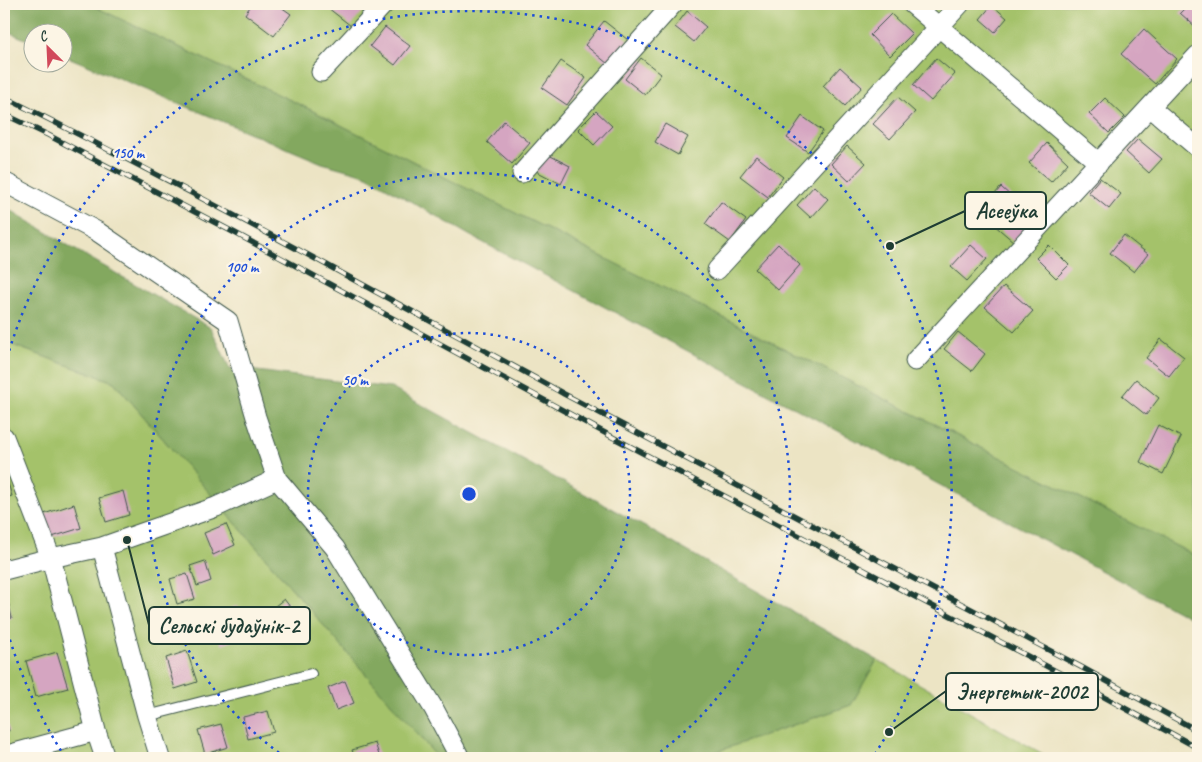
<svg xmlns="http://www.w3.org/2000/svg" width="1202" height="762" viewBox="0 0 1202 762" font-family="Caveat,sans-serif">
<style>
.green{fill:#a4c26a;stroke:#62804f}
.forest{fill:#83a85e;stroke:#517249}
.building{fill:#d5a5c1}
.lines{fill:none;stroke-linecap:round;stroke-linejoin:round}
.service-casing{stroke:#3e564a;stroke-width:12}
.minor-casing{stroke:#3e564a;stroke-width:21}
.service{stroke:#fff;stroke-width:10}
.minor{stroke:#fff;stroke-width:19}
.rail-casing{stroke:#1f3d34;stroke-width:5.5}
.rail{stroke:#fcf5e5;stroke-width:4;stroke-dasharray:11;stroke-linecap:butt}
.ring{fill:none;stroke:#1d4ed8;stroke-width:2.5;stroke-dasharray:2.5 5}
.centre{fill:#1d4ed8;stroke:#fcf5e5;stroke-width:2.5}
.ring-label{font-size:15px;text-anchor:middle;font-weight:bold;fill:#1d4ed8;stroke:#fcf5e5;stroke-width:4.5;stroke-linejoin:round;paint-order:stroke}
.leader{fill:none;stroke:#1f3d34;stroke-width:2}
.callout-dot{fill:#1f3d34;stroke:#fcf5e5;stroke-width:2}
.callout{fill:#fcf5e5;stroke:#1f3d34;stroke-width:2}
.callout-label{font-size:22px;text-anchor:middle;font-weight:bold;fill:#1f3d34}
</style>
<rect width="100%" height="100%" fill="#fcf5e5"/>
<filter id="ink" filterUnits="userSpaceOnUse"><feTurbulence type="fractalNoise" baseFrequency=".02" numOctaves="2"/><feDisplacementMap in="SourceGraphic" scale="10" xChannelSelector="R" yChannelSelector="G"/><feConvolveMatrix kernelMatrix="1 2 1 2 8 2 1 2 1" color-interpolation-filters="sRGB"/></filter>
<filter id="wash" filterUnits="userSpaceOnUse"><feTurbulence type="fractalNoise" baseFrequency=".0096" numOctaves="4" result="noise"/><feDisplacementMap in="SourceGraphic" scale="20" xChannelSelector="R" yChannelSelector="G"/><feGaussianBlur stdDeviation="1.12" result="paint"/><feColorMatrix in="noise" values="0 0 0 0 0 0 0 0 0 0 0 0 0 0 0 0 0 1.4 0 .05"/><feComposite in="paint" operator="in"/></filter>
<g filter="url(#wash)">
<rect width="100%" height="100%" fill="#ece4c4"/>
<path class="green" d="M 89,4 L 1198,4 L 1198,557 L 311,110 Z
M 4,342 L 114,382 L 438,758 L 4,758 Z
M 877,660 L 1050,758 L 698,758 L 851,705 Z"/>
<path class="forest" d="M 4,4 L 89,4 L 311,110 L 1198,557 L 1198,622 L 469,235 L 365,175 L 322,163 L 63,55 L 62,32 L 32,32 L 32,42 L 4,30 Z
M 4,206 L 74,249 L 211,328 L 230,369 L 249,370 L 391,388 L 647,528 L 877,660 L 851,705 L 698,758 L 438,758 L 114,382 L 4,342 Z"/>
<g id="blocks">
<path class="building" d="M 252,4 L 277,4 L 291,14 L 274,36 L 245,14 Z
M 323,4 L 369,4 L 351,26 Z
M 1189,4 L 1198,4 L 1198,29 L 1180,13 Z
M 992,5 L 1007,18 L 995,32 L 980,19 Z
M 687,11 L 706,27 L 694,42 L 675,27 Z
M 891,14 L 912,34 L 890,56 L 870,35 Z
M 604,21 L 628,40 L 608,64 L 585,45 Z
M 385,27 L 410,46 L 395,65 L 370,46 Z
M 1144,29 L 1177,59 L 1155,84 L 1121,54 Z
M 641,58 L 661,74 L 645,95 L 625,79 Z
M 936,58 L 955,74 L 931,101 L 913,85 Z
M 561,61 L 586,78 L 567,105 L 542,88 Z
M 840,67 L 862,87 L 845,106 L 823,86 Z
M 898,97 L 915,112 L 890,139 L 873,124 Z
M 1105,98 L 1125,117 L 1109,133 L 1089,114 Z
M 596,111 L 612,126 L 594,145 L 578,129 Z
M 802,116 L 823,131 L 808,152 L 787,138 Z
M 504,121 L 530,143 L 512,164 L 487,142 Z
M 665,124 L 688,137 L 678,155 L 655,142 Z
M 1138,139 L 1162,159 L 1149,173 L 1126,152 Z
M 1047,143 L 1068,163 L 1051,182 L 1029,163 Z
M 847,146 L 866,163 L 849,181 L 831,164 Z
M 545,153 L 570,166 L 561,184 L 536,171 Z
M 756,156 L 783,177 L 768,197 L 740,176 Z
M 1100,178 L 1121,194 L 1109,209 L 1088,192 Z
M 814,186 L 828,199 L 811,218 L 797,205 Z
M 1001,187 L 1035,218 L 1014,242 L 979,212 Z
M 721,202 L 746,220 L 730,242 L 705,224 Z
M 1124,235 L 1148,254 L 1134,272 L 1110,253 Z
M 778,244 L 800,265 L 778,290 L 755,269 Z
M 971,245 L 987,259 L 967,281 L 951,267 Z
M 1049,245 L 1069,265 L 1056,278 L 1036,258 Z
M 1004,286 L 1033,311 L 1014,332 L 985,307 Z
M 958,332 L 985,354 L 972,371 L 944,349 Z
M 1161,339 L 1184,357 L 1169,376 L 1146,358 Z
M 1136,379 L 1159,398 L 1146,415 L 1122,396 Z
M 1158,425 L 1181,437 L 1163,474 L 1140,462 Z
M 4,470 L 12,496 L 4,498 Z
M 123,491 L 129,515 L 106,522 L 99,498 Z
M 74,504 L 81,528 L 52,537 L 44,514 Z
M 226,524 L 235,545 L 213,555 L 204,533 Z
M 205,561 L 211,581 L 197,586 L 190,566 Z
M 187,574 L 195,599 L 177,604 L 170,579 Z
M 4,593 L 6,593 L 12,618 L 4,620 Z
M 284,599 L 310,633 L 296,644 L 270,610 Z
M 237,606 L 247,636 L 222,645 L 212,615 Z
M 187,651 L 197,682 L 175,689 L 166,658 Z
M 57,652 L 68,688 L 36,697 L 26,661 Z
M 345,681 L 354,703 L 336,710 L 328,688 Z
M 268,711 L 274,732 L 248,739 L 243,717 Z
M 4,712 L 9,731 L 4,733 Z
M 221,724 L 228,747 L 205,754 L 198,730 Z
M 375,743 L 380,758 L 355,758 L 352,750 Z"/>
</g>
</g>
<g filter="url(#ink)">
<use href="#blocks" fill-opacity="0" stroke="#3e564a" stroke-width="1"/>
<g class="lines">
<defs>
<path id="service" d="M 147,716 L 311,674"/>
<path id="minor" d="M 912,4 L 1099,163
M 321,72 L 384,4
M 1150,107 L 1198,148
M 522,173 L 673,4
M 4,182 L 98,232 L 228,321 L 256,417 L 277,479
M 717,270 L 960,4
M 915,361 L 1198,55
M 4,437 L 51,558 L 4,570
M 102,547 L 147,716 L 160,758
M 4,756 L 96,731
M 105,758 L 96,731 L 51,558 L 102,547 L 216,507 L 277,479 L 335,548 L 434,709 L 460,758"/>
</defs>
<use href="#service" class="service-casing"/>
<use href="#minor" class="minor-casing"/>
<use href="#service" class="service"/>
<use href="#minor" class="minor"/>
<defs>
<path id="rail" d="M 4,97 C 112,150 219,207 325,264 C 405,308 485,350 564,394 L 1081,667 L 1198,731
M 4,114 L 48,135 L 235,233 L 618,440 L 1086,687 L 1198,748"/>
</defs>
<use href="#rail" class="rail-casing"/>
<use href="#rail" class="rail"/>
</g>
</g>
<g class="ring">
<circle cx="469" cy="494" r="161"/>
<path d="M285 757A321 321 0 1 1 653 757"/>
<path d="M65 757A482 482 0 0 1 5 623M5 365A482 482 0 1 1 873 757"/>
</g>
<circle cx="469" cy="494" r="8" class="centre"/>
<g class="ring-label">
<text x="128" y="158">150 m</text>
<text x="242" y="272">100 m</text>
<text x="355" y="385">50 m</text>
</g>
<path class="leader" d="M890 246L965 211M127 540L149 625M889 732L946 691"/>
<g class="callout-dot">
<circle cx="890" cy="246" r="5"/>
<circle cx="127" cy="540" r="5"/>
<circle cx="889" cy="732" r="5"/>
</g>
<g class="callout">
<rect x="965" y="192" width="81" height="37" rx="5"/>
<rect x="149" y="607" width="161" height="37" rx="5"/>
<rect x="946" y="673" width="152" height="37" rx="5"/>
</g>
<g class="callout-label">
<text x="1006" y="218">Асееўка</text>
<text x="229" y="633">Сельскі будаўнік-2</text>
<text x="1022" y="699">Энергетык-2002</text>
</g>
<rect width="1202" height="762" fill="none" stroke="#fcf5e5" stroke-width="20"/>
<g transform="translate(48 48) rotate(336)"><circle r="24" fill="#fcf5e5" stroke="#a4ab9e"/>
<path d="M0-4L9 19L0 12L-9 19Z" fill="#d1495b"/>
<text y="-8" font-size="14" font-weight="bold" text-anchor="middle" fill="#1f3d34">С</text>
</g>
</svg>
